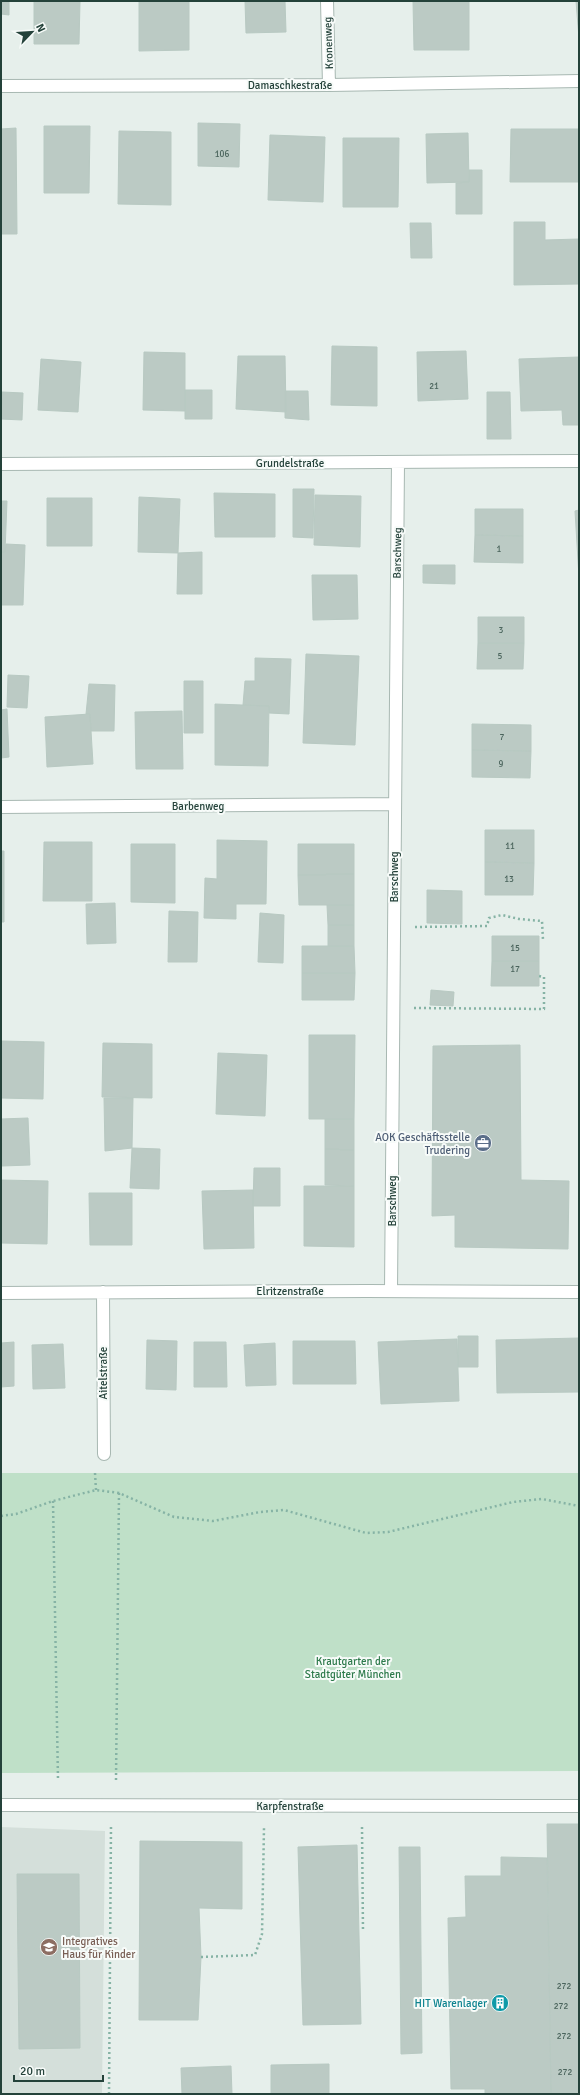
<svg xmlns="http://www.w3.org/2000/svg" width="580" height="2095" viewBox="0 0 580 2095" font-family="Signika,sans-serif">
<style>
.built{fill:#d4dfda}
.green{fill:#bfe0c8}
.building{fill:#bbcac4;stroke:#b8c9c2}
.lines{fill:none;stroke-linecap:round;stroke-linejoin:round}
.minor-casing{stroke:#a8b8b2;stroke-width:14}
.path{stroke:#86b3a5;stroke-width:2.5;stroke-dasharray:2 3;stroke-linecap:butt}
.minor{stroke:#fff;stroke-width:12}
.labels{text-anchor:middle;stroke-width:4;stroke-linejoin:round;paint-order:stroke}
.number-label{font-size:9px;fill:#4a645c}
.street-label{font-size:11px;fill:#24423a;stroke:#f7fbf9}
.service-label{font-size:11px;fill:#4e5e75;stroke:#f7fbf9;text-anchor:end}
.park-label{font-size:11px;fill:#2d7a4b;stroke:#f7fbf9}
.education-label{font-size:11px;fill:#785e54;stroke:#f7fbf9;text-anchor:start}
.culture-label{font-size:11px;fill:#0d838f;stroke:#f7fbf9;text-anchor:end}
</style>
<rect width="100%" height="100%" fill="#e6efeb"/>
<path class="built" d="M 1,1827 L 105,1831 L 102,2094 L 1,2094 Z"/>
<path class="green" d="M 1,1473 L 579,1473 L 579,1771 L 1,1773 Z"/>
<path class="building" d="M 1,1 L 9,1 L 9,15 L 1,14 Z
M 34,1 L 80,1 L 79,44 L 34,44 Z
M 139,1 L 189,1 L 189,50 L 139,51 Z
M 245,1 L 285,1 L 286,32 L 246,33 Z
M 413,1 L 469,1 L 469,50 L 414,50 Z
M 576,1 L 579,1 L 579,38 Z
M 198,123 L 240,124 L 239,167 L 198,166 Z
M 44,126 L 90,126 L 89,193 L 44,193 Z
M 16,128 L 17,234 L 1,234 L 1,239 L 1,129 Z
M 511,129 L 579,129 L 579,182 L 510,182 Z
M 119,131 L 171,132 L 171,205 L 118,204 Z
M 468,133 L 469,182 L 427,183 L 426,134 Z
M 270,135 L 325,137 L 323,202 L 268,200 Z
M 343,138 L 399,138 L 398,207 L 343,207 Z
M 469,170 L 482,170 L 482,214 L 456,214 L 456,183 L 469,182 Z
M 514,222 L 545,222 L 545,240 L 579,239 L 579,284 L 514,285 Z
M 410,223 L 431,223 L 432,258 L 411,258 Z
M 332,346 L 377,347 L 377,406 L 331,405 Z
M 466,351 L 468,399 L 418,401 L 417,352 Z
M 144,352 L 185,353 L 185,411 L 143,410 Z
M 238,356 L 285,356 L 286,412 L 236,409 Z
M 579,357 L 579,425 L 563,425 L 562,410 L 521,411 L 519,359 Z
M 41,359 L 81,362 L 78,412 L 38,410 Z
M 185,390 L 212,390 L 212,419 L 185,419 Z
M 285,391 L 308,391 L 309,420 L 285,418 Z
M 2,392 L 23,393 L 22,420 L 1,419 Z
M 487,392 L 510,392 L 511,439 L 487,439 Z
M 293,489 L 314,489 L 313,538 L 293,537 Z
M 214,493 L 275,494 L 275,537 L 215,537 Z
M 315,495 L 361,496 L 360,547 L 314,545 Z
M 139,497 L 180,499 L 178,553 L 138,552 Z
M 47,498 L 92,498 L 92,546 L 47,546 Z
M 1,501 L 7,501 L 5,552 L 1,552 Z
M 475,509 L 523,509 L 523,536 L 475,535 Z
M 579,510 L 579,577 L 575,511 Z
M 475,535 L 523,536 L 523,563 L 474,562 Z
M 6,544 L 25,545 L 23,605 L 1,605 L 1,552 L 5,552 Z
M 202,552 L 202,594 L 177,594 L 178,553 Z
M 423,565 L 455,565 L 455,584 L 423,583 Z
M 312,575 L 357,575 L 358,619 L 313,620 Z
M 478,617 L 524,617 L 524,643 L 478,643 Z
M 478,643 L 524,643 L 523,669 L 477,669 Z
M 306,654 L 359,656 L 355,745 L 303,743 Z
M 255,658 L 291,659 L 289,714 L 269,713 L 269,706 L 243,705 L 245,681 L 255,681 Z
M 8,675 L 29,676 L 27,708 L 7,707 Z
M 184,681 L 203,681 L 203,733 L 184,733 Z
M 89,684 L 115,685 L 114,731 L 91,731 L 90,714 L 86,714 Z
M 215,704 L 269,706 L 268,766 L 215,765 Z
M 7,709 L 9,757 L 1,758 L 1,710 Z
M 182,711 L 183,769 L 136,769 L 135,712 Z
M 90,714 L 93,764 L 47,767 L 45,717 Z
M 472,724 L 531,725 L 531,751 L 472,750 Z
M 472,750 L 531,751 L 530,778 L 472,777 Z
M 485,830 L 534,830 L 534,863 L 485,862 Z
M 217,840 L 267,841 L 266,904 L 236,904 L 236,919 L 204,918 L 205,878 L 217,879 Z
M 44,842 L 92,842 L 92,901 L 43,901 Z
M 131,844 L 175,844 L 175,903 L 131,902 Z
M 298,844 L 354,844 L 354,874 L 298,875 Z
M 1,851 L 4,851 L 4,922 L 1,922 Z
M 485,862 L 534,863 L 533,895 L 485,895 Z
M 354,874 L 354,905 L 299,905 L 298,875 Z
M 427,890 L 462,891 L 462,924 L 427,923 Z
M 115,903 L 116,943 L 87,944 L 86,904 Z
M 327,905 L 354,905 L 354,925 L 328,925 Z
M 169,911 L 198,912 L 197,962 L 168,962 Z
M 260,913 L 284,915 L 283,963 L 258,962 Z
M 328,925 L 354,925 L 354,946 L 328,946 Z
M 492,936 L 539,936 L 539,961 L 492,961 Z
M 302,946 L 354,946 L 355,973 L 302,973 Z
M 492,961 L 539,961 L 539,986 L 491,986 Z
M 302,973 L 355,973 L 354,1000 L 302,1000 Z
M 431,990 L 454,992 L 453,1006 L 430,1005 Z
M 309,1035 L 355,1035 L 354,1119 L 309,1119 Z
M 1,1041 L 44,1042 L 43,1099 L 1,1098 Z
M 103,1043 L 152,1044 L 152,1098 L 102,1097 Z
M 520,1045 L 521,1180 L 569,1181 L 568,1249 L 455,1247 L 455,1215 L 432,1216 L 433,1046 Z
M 218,1053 L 267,1055 L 265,1116 L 216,1114 Z
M 104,1098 L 133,1098 L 132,1148 L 105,1151 Z
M 28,1118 L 30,1165 L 2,1166 L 1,1119 Z
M 325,1119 L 354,1119 L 354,1150 L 325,1149 Z
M 132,1148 L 160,1149 L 159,1189 L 130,1188 Z
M 325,1149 L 354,1150 L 354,1186 L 325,1185 Z
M 254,1168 L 280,1168 L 280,1206 L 253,1206 Z
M 1,1180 L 48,1181 L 47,1244 L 1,1243 Z
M 304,1186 L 354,1186 L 354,1247 L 304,1246 Z
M 253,1190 L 254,1248 L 204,1249 L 202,1191 Z
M 89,1193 L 132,1193 L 132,1245 L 90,1245 Z
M 458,1336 L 478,1336 L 478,1367 L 458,1367 Z
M 579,1338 L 579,1392 L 497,1393 L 496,1340 Z
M 457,1339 L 459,1401 L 381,1404 L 378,1342 Z
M 147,1340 L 177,1341 L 176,1390 L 146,1389 Z
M 293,1341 L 355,1341 L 356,1384 L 293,1384 Z
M 14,1342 L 14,1386 L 1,1387 L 1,1343 Z
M 194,1342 L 226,1342 L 227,1387 L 194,1387 Z
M 275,1343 L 276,1385 L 246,1386 L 244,1345 Z
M 63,1344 L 65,1388 L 33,1389 L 32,1345 Z
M 547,1824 L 579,1824 L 579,2094 L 551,2094 Z
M 140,1841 L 242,1842 L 242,1909 L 199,1908 L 201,1957 L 198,2020 L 139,2020 Z
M 357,1845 L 361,2024 L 303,2025 L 298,1847 Z
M 399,1847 L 420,1847 L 422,2053 L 401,2054 Z
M 501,1857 L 547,1858 L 551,2094 L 485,2094 L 485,2089 L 451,2089 L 448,1918 L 466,1917 L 465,1876 L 501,1876 Z
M 17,1874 L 79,1874 L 80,2048 L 19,2049 Z
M 329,2064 L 329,2094 L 271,2094 L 271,2065 Z
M 231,2066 L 232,2094 L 182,2094 L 181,2068 Z"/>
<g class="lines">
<defs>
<path id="minor" d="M 327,1 L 329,85
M 1,86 L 329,85 L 579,81
M 1,464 L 579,461
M 1,807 L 395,804
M 391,1291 L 398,463
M 103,1292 L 104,1454
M 1,1293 L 367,1291 L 579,1292
M 1,1805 L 579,1806"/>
</defs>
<use href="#minor" class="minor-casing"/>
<path class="path" d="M 415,927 L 487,926 L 489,918 L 502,915 L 519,919 L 542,921 L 543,940
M 414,1008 L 544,1009 L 544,977 L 539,976
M 95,1473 L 96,1490
M 53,1501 L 58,1780
M 1,1516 L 16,1514 L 53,1501 L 96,1490 L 119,1493 L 174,1517 L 213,1521 L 260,1512 L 284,1510 L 366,1533 L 388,1532 L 513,1502 L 542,1499 L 579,1506
M 116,1780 L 119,1493
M 362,1827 L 363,1932
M 201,1957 L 255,1955 L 262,1934 L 264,1828
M 109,2094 L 111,1826"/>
<use href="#minor" class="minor"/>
</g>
<defs>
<symbol id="office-disc" viewBox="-11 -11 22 22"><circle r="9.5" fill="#5c6f8a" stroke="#f7fbf9"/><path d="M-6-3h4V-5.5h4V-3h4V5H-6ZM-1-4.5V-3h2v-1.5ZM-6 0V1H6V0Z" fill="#fff"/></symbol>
<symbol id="school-disc" viewBox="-11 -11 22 22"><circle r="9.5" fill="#8d6e63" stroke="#f7fbf9"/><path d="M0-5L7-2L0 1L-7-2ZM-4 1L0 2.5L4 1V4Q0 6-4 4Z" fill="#fff"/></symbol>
<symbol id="building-disc" viewBox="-11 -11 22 22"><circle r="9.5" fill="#0f9aa8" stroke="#f7fbf9"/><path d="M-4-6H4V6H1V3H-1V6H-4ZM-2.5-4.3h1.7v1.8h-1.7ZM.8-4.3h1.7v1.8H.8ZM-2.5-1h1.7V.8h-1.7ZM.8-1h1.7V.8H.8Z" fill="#fff"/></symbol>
</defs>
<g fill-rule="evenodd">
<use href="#office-disc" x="473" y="1133" width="20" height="20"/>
<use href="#school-disc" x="39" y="1937" width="20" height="20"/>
<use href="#building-disc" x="490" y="1993" width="20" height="20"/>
</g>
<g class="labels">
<g class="number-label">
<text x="222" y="157">106</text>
<text x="434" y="389">21</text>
<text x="499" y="552">1</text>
<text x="501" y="633">3</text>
<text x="500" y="659">5</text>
<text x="502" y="740">7</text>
<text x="501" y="767">9</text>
<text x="510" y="849">11</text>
<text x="509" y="882">13</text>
<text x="515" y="951">15</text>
<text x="515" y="972">17</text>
<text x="564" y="1989">272</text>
<text x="561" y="2009">272</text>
<text x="564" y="2039">272</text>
<text x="565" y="2075">272</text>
</g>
<g class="street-label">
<text transform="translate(328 43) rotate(-92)" y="4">Kronenweg</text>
<text x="290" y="89">Damaschkestraße</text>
<text x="290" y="467">Grundelstraße</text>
<text transform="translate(397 553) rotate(-89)" y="4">Barschweg</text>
<text x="198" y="810">Barbenweg</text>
<text transform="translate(394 877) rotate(-90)" y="4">Barschweg</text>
<text transform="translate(392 1201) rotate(-90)" y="4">Barschweg</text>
<text x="290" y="1295">Elritzenstraße</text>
<text transform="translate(103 1373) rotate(-90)" y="4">Aitelstraße</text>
<text x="290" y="1810">Karpfenstraße</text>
</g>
<g class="service-label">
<text x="470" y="1141">AOK Geschäftsstelle<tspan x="470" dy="13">Trudering</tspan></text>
</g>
<g class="park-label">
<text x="353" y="1665">Krautgarten der<tspan x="353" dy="13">Stadtgüter München</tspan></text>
</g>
<g class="education-label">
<text x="62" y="1945">Integratives<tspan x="62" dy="13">Haus für Kinder</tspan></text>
</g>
<g class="culture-label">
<text x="487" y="2007">HIT Warenlager</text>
</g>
</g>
<rect width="580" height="2095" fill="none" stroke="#24423a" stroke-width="4"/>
<g transform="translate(32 32) rotate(65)" stroke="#f7fbf9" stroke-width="3" paint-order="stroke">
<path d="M0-3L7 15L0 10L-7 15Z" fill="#24423a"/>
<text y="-6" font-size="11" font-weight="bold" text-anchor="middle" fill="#24423a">N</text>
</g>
<path d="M14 2075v6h89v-6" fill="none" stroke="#24423a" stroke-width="2"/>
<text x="20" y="2075" font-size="12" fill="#24423a" stroke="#f7fbf9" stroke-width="3" paint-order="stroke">20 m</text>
</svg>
